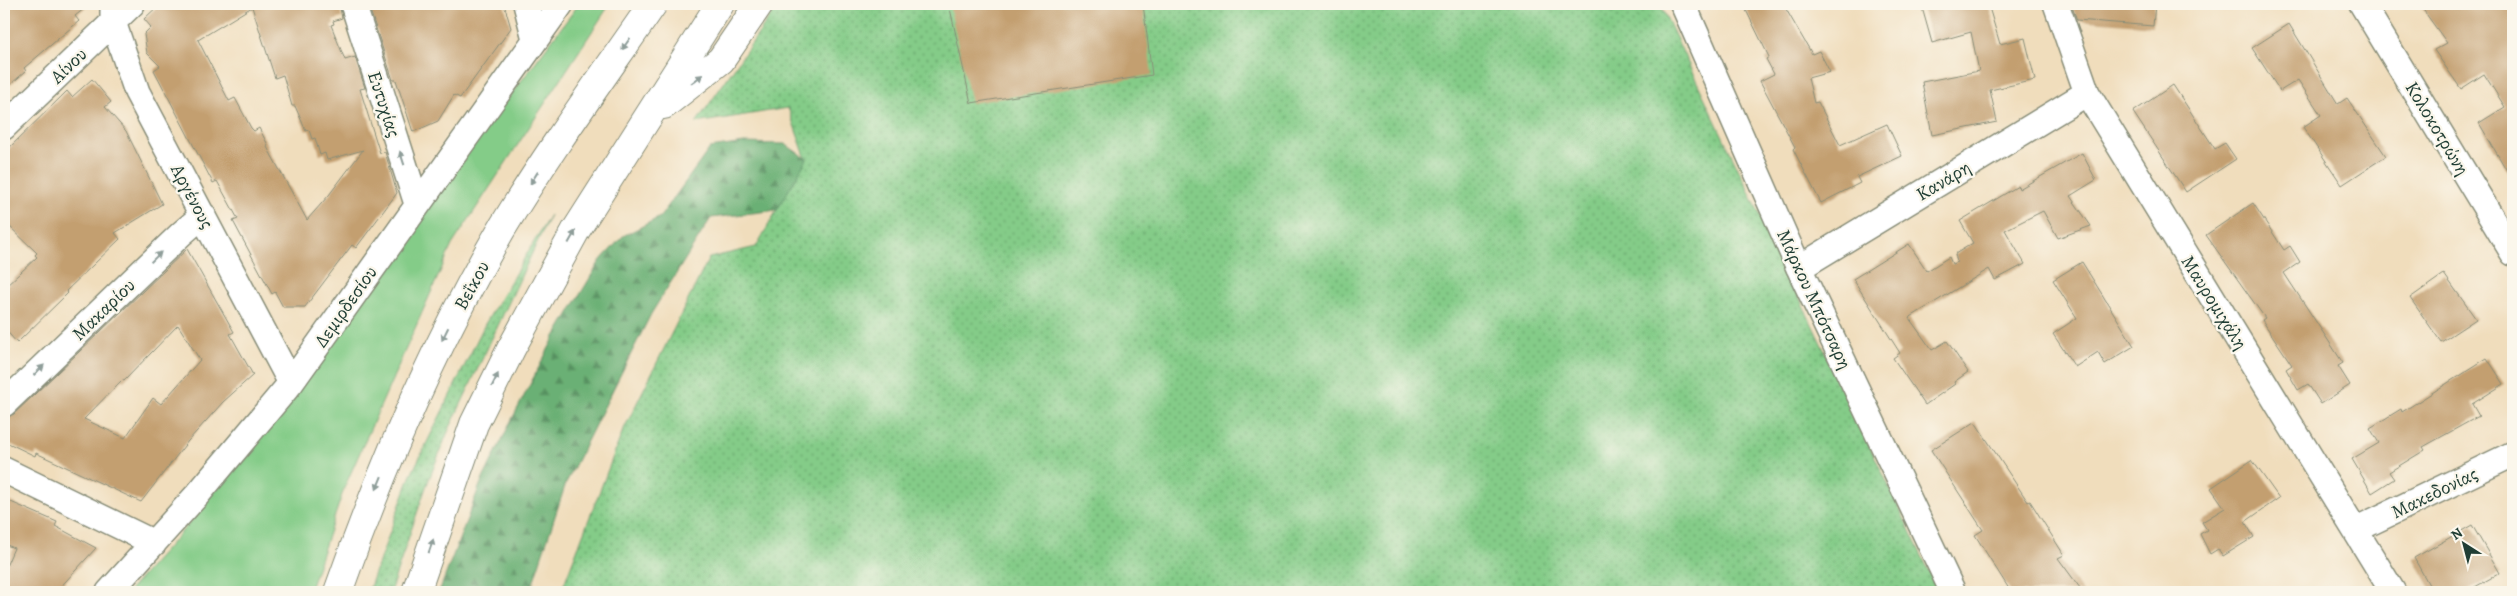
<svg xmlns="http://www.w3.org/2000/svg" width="2517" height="596" viewBox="0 0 2517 596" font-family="Alegreya,serif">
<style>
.grass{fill:url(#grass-dots);stroke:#52845e}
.forest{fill:url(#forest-firs);stroke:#457654}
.park{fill:#84cc88;stroke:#52845e}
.building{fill:#c39f70;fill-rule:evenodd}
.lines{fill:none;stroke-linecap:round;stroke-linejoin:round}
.minor-casing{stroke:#888d78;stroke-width:28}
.primary-casing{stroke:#888d78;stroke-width:30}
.minor{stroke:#fff;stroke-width:25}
.primary{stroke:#fff;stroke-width:28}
.oneway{fill:#8f9e9a}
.labels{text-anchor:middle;stroke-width:4.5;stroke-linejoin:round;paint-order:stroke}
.street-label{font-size:19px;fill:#1f3d34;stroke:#fbf7ec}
</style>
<defs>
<pattern id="grass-dots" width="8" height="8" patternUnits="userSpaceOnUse" patternTransform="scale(1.25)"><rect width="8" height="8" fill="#84cc88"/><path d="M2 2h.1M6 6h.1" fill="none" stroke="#6ba770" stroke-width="1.8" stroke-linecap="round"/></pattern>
<pattern id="forest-firs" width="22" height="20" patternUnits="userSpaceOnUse" patternTransform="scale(1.25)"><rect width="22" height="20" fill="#6bb074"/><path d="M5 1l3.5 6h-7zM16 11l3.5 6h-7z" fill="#579060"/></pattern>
</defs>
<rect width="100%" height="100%" fill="#fbf7ec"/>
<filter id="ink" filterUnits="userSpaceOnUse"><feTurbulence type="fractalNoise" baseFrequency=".02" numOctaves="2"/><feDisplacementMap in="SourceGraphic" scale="10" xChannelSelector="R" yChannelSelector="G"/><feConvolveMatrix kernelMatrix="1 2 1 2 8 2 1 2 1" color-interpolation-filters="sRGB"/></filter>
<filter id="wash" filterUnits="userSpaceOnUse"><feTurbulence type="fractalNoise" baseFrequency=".0096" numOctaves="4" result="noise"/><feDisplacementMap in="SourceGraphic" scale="20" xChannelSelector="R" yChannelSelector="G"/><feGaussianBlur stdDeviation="1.12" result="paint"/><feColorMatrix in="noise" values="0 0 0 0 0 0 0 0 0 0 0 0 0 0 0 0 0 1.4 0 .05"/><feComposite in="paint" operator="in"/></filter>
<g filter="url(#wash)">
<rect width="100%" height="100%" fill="#f0ddbc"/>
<path class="grass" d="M 779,4 L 1660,4 L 1939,592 L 561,592 L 622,433 L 709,258 L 756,247 L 806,159 L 788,108 L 696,123 Z
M 550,215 L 447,434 L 426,487 L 390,592 L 368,592 L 410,477 L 485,324 Z"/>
<path class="forest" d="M 744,143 L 785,144 L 807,159 L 777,210 L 711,218 L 651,314 L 566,483 L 530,592 L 439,592 L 480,485 L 510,423 L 553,340 L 600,261 L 623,236 L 660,217 L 710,148 Z"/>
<path class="park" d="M 579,4 L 610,4 L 452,245 L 345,486 L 309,592 L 128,592 L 192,520 Z"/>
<g id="blocks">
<path class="building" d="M 4,4 L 90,4 L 75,16 L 79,21 L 24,68 L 26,71 L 4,90 Z
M 160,4 L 339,4 L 342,18 L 333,21 L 334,24 L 331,25 L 345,60 L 355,57 L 365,88 L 360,89 L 377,144 L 380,153 L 385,152 L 397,193 L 356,248 L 352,245 L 305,307 L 283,307 L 275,292 L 272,294 L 233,221 L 238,219 L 217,181 L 213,183 L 154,70 L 160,66 L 147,53 L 144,34 L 151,27 L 144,19 ZM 252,7 L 275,78 L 283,75 L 292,106 L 295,106 L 306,131 L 309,130 L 312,139 L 315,138 L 320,155 L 325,153 L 327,160 L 363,150 L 329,195 L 307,220 L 267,147 L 268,145 L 259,128 L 254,131 L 251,128 L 235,98 L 229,101 L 198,40 Z
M 368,4 L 504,4 L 511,28 L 460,98 L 454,95 L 438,121 L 413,132 L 396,80 L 393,80 Z
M 949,4 L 1143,4 L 1152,75 L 971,103 Z
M 1743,4 L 1783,4 L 1812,54 L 1819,51 L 1830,72 L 1808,78 L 1814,103 L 1818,102 L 1840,145 L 1887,124 L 1902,156 L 1857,177 L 1860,183 L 1821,203 L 1793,149 L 1795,147 L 1760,81 L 1774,74 L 1766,59 L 1769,57 Z
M 1921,4 L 1988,4 L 2000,44 L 2025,38 L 2035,80 L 1990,90 L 1997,122 L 1932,135 L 1922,82 L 1979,71 L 1971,32 L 1932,43 Z
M 2071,4 L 2155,4 L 2153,26 L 2077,20 Z
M 2419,4 L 2509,4 L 2513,10 L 2513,181 L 2479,123 L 2505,107 L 2484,74 L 2461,89 L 2434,50 L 2447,43 Z
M 2289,24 L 2338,104 L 2347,98 L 2386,156 L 2342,185 L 2303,127 L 2321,115 L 2298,80 L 2280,91 L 2252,48 Z
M 92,79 L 111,102 L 105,107 L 126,131 L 162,204 L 115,233 L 120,239 L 66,291 L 68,293 L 17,343 L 4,328 L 4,288 L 37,257 L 35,255 L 37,253 L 4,221 L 4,153 L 67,91 L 72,97 Z
M 2173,85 L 2215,149 L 2225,143 L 2236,159 L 2186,192 L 2133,112 Z
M 2082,153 L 2096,180 L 2070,196 L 2091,226 L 2058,238 L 2043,211 L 2005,230 L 2025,264 L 1995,280 L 1989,269 L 1909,318 L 1932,350 L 1947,341 L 1968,372 L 1954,382 L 1955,384 L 1925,405 L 1893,358 L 1900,353 L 1853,279 L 1909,244 L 1927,271 L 1949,257 L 1952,264 L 1957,262 L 1955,254 L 1973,243 L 1960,221 L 2018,186 L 2019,189 Z
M 2253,203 L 2284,250 L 2290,246 L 2300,262 L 2284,273 L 2343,363 L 2338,366 L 2350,385 L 2321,404 L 2308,384 L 2298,390 L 2286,369 L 2292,365 L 2262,320 L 2265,318 L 2206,235 Z
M 187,249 L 234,332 L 230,334 L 253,375 L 223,402 L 188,441 L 141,502 L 36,453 L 35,456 L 4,441 L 4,418 L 14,414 ZM 178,325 L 200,360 L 161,404 L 153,398 L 125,438 L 84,419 L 122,380 L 124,381 Z
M 2082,262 L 2134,346 L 2105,364 L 2098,352 L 2075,367 L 2053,334 L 2077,318 L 2053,280 Z
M 2444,274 L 2476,319 L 2441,342 L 2410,298 Z
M 2487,358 L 2504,384 L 2472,404 L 2479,416 L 2423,447 L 2425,450 L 2389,472 L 2394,479 L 2372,493 L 2352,459 L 2379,443 L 2370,428 L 2401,409 L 2402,412 Z
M 1975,422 L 2028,502 L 2030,501 L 2064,555 L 2058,558 L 2083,592 L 2011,592 L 1975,535 L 1983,530 L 1931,450 Z
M 2252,460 L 2279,498 L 2245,522 L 2254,537 L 2223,556 L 2218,549 L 2210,554 L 2200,534 L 2207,530 L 2202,522 L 2225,508 L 2211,488 Z
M 4,499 L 57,522 L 55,526 L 96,548 L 56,592 L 4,592 L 4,571 L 14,548 L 4,544 Z
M 2472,525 L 2500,573 L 2466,592 L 2433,592 L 2414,558 Z"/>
</g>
</g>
<g filter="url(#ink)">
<use href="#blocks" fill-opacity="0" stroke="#888d78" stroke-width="1"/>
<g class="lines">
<defs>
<path id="minor" d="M 113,4 L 113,22 L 137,92 L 291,383
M 353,4 L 417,204
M 526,4 L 535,39
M 1683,4 L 1799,268 L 1953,592
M 2056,4 L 2087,93 L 2393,592
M 2362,4 L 2513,253
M 4,127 L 132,4
M 1799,268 L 2087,93
M 4,404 L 181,234 L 203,215
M 4,470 L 154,543
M 2355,530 L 2513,454
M 109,592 L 198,494 L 291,383 L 561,4"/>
<path id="primary" d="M 664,105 L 721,60 L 759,4
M 338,592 C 382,467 434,345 501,230 C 548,152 602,78 653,4
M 416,592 L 474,424 L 511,349 L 576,230 L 720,4"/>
</defs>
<use href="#minor" class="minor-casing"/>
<use href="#primary" class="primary-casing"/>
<use href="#minor" class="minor"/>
<use href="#primary" class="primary"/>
</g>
<defs><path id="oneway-solid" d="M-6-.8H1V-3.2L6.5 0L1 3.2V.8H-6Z" transform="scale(1.25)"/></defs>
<g class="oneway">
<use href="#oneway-solid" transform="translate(626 44) rotate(125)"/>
<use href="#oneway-solid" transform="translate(697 79) rotate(-38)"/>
<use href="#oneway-solid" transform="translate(402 158) rotate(-108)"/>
<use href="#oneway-solid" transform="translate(534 178) rotate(122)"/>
<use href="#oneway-solid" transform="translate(572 237) rotate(-61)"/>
<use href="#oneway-solid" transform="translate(156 257) rotate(-44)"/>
<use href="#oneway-solid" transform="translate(445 334) rotate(116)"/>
<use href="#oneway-solid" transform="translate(39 370) rotate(-44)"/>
<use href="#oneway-solid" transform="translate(495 380) rotate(-64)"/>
<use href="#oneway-solid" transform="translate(379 483) rotate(112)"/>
<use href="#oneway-solid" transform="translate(431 546) rotate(-71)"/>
</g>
</g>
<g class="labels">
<g class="street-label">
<text transform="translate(68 65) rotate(-44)" y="7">Αίνου</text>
<text transform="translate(385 104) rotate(72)" y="7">Ευτυχίας</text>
<text transform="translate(2438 128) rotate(59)" y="7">Κολοκοτρώνη</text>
<text transform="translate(1943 180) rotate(-31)" y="7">Κανάρη</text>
<text transform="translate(193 196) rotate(62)" y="7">Αργένους</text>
<text transform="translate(471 285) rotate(-61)" y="7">Βεΐκου</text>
<text transform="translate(1815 299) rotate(65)" y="7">Μάρκου Μπότσαρη</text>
<text transform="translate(2215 302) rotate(58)" y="7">Μαυρομιχάλη</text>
<text transform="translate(345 306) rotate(-55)" y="7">Δεμιρδεσίου</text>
<text transform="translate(103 309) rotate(-44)" y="7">Μακαρίου</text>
<text transform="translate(2434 492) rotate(-26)" y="7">Μακεδονίας</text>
</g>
</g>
<rect width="2517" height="596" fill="none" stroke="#fbf7ec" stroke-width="20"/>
<g transform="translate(2464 544) rotate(324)" stroke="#fbf7ec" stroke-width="4" paint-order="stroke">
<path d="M0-4L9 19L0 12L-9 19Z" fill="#1f3d34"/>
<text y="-8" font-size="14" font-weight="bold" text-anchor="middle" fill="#1f3d34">N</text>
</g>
</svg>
